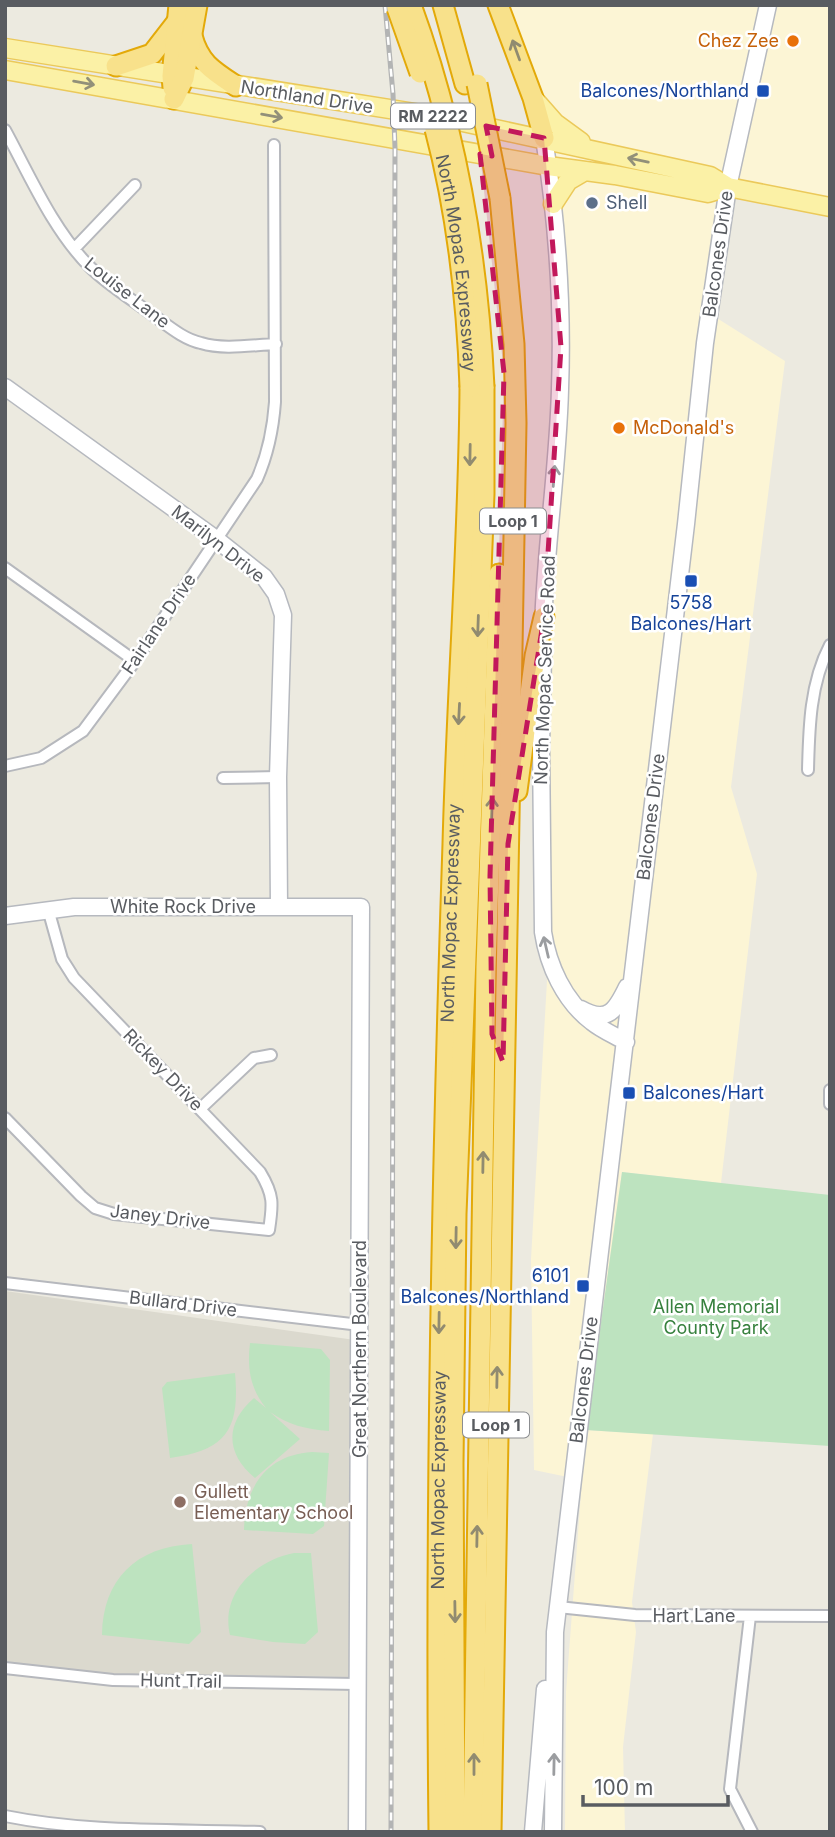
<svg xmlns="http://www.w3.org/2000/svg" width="835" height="1837" viewBox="0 0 835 1837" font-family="Inter,sans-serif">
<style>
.commercial{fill:#fcf5d5}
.education{fill:#dbd9ce}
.green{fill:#bde3bf}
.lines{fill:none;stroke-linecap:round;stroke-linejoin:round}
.street-casing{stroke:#b6b8bd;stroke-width:14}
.secondary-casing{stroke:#b6b9bf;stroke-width:19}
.primary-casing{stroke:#ebc95a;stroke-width:21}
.highway-casing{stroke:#e3a909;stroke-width:23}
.street{stroke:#fff;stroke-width:10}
.secondary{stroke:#fff;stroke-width:16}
.primary{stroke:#fbf1a6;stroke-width:18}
.highway{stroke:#f8e18b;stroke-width:19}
.rail-casing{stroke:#b3b4b4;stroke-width:5}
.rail{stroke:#fff;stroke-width:2.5;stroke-dasharray:8;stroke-linecap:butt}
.highway-bridge-casing{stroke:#e3a909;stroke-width:23;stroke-linecap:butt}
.highway-bridge{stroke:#f8e18b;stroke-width:19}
.oneway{stroke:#918b70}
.oneway2{stroke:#929079}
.oneway3{stroke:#9b9da0}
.marked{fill:#c2185b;fill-opacity:0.2;stroke:#c2185b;stroke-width:5;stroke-dasharray:14 9;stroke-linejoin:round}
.food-dot{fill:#e8710a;stroke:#fff;stroke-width:2.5}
.transit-dot{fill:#1a4fb4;stroke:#fff;stroke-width:2.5}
.service-dot{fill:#5c6f8a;stroke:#fff;stroke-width:2.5}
.education-dot{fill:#8d6e63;stroke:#fff;stroke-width:2.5}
.labels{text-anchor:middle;stroke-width:5;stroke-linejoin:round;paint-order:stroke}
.shield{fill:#fff;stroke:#8b8d90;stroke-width:2}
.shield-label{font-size:16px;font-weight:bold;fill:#595c61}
.food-label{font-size:18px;fill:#c56008;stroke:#fff;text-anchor:end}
.transit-label{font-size:18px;fill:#164399;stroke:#fff;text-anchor:end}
.street-label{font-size:18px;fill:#595c61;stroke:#fff}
.service-label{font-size:18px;fill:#4e5e75;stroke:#fff;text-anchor:start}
.park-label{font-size:18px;fill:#37813e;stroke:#fff}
.education-label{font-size:18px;fill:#785e54;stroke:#fff;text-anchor:start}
</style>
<rect width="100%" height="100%" fill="#eceae0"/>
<path class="commercial" d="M 506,5 L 830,5 L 830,197 L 727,178 L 704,310 L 785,361 L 731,787 L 757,874 L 721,1183 L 622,1172 L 586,1430 L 653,1434 L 632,1602 L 636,1632 L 623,1747 L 625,1832 L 565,1832 L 566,1692 L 582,1480 L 534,1470 L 531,1259 L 547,981 L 548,668 L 563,439 L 557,181 Z"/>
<path class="education" d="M 5,1291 L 355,1340 L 356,1677 L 111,1674 L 5,1663 Z"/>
<path class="green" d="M 622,1172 L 830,1195 L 830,1446 L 586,1430 Z
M 250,1343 L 321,1349 L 330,1360 L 329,1431 C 305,1429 289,1425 270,1412 L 300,1439 L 255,1478 C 225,1453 225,1423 254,1398 L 266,1408 C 250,1388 247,1368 250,1343 Z
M 235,1373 C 240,1429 227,1450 170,1458 L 162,1388 L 167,1382 Z
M 312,1452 L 329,1453 L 324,1526 L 313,1534 L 244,1530 C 245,1486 267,1455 312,1452 Z
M 192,1544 L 201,1632 L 189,1644 L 102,1635 C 103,1579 136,1547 192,1544 Z
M 294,1553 L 311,1553 L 318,1632 L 305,1644 L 273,1642 L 230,1635 C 220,1593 256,1560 294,1553 Z"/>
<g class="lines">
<defs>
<path id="street" d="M 5,130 C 30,176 53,230 90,267 C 108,285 130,298 150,313 C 165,323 182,339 201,343 C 224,350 251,345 276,344
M 74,249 L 135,185
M 5,568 L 135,661
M 5,766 L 41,758 L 83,731 L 135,661 L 257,479 C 268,454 273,430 275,402 L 274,145
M 808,770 C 809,728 810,683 830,645
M 223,778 L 278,777
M 830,1090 L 830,1104
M 200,1109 L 254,1058 L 271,1055
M 5,1118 L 81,1196 L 95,1208 L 114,1214 L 269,1230 C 273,1204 274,1195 260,1172 L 74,978 L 62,959 L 48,909
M 5,1283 L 360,1325
M 558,1607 L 635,1615 L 830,1616
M 750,1616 L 730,1789 L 752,1832
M 5,1668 L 113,1680 L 357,1684
M 5,1816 C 89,1833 175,1829 260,1832"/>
<path id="secondary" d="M 5,387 L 216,539 L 264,577 L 276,594 L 283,615 L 278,777 L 279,907
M 543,629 C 545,549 558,469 560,389 C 563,306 557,221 544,138
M 543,655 L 541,746 L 543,932 C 548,965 564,1001 592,1022 C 602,1030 614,1035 626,1042
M 5,916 L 74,907 L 361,907 L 357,1832
M 581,1009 C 608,1024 616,1010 627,987
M 533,1832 L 545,1689
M 553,1832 L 555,1632 L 686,524 L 705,343 L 728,187 L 768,5"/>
<path id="primary" d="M 5,48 L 440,117 L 710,176 L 728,187 L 830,207
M 5,70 L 548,166 L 615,175 L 708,193 L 728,187
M 533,98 L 555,123 L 581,142
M 553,204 L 568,181 L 585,171"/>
<g id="highway">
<path d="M 443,5 L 465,84"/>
<path d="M 498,5 L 533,98 L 544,138"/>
<path d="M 192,36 C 199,63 213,71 236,86"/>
<path d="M 116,66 L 152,54 L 176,23"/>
<path d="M 173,88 L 172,76 L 179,5"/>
<path d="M 174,99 L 184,78 L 197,5"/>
<path d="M 517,791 L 535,656 L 544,617"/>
<path id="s1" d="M 439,1832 C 435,1502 442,1173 453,844 C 457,691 469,539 470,387"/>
<path d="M 455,1832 L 453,1463 L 456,1214 L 484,494 L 484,387"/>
<path d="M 473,1832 L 486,968 L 499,574"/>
<path d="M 491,1832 L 516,423 L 514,344 L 500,198"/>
</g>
</defs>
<use href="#street" class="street-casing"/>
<use href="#secondary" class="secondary-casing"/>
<use href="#primary" class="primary-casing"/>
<use href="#highway" class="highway-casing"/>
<use href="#street" class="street"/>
<use href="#secondary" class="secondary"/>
<use href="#primary" class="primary"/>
<use href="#highway" class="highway"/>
<defs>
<path id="rail" d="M 385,5 L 393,94 L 395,148 L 391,1832"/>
</defs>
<use href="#rail" class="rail-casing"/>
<use href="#rail" class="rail"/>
<defs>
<g id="highway-bridge">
<path d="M 411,5 C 456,128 478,256 484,387"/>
<path d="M 397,8 L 420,73"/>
<path d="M 477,84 L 500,198"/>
<path id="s2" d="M 435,129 C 457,212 467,300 470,387"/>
</g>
</defs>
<use href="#highway-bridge" class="highway-bridge-casing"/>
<use href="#highway-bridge" class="highway-bridge"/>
</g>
<defs><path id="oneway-shaft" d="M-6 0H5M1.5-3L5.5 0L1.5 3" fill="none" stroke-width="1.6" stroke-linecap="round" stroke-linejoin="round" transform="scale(1.75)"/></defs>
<g class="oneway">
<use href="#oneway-shaft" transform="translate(516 50) rotate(-110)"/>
<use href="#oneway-shaft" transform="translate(470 455) rotate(91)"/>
<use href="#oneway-shaft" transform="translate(478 626) rotate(92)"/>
<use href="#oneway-shaft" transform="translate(459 714) rotate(93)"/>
<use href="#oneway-shaft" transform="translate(492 808) rotate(-88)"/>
<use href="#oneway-shaft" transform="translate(483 1162) rotate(-89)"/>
<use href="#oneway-shaft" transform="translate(456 1238) rotate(91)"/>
<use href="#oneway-shaft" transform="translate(439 1323) rotate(91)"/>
<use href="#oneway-shaft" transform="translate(497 1377) rotate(-89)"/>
<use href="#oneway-shaft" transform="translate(477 1536) rotate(-89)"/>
<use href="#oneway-shaft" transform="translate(455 1612) rotate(89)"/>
<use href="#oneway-shaft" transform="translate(474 1764) rotate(-90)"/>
</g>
<g class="oneway2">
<use href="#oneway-shaft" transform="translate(84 83) rotate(10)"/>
<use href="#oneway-shaft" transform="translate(272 116) rotate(10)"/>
<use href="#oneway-shaft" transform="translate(638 160) rotate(-168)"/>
</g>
<g class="oneway3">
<use href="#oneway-shaft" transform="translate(554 476) rotate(-86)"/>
<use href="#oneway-shaft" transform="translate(546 947) rotate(-103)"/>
<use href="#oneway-shaft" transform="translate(554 1764) rotate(-89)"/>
</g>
<path class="marked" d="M 486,126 L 544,138 L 561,347 L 544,617 L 508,844 L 503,1062 L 492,1034 L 490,876 L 504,373 L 480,154 L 492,156 Z"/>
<g class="food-dot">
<circle cx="793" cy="41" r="7"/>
<circle cx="619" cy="428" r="7"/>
</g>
<g class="transit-dot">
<rect x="756" y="84" width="14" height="14" rx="3.5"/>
<rect x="684" y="574" width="14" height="14" rx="3.5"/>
<rect x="622" y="1086" width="14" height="14" rx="3.5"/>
<rect x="576" y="1279" width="14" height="14" rx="3.5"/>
</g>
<circle class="service-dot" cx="592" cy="203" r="7"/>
<circle class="education-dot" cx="180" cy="1502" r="7"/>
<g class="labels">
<g class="shield">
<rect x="391" y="103.5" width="84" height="25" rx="5"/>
<rect x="480" y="508.5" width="66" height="25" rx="5"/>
<rect x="463" y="1412.5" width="66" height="25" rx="5"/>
</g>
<g class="shield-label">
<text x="433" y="122">RM 2222</text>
<text x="513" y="527">Loop 1</text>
<text x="496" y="1431">Loop 1</text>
</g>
<g class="food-label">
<text x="779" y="47">Chez Zee</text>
<text x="633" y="434" text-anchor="start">McDonald's</text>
</g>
<g class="transit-label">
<text x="749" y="97">Balcones/Northland</text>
<text x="691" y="609" text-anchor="middle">5758<tspan x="691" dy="21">Balcones/Hart</tspan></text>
<text x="643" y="1099" text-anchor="start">Balcones/Hart</text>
<text x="569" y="1282">6101<tspan x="569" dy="21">Balcones/Northland</tspan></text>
</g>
<g class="street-label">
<text transform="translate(307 97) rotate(9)" y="6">Northland Drive</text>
<text transform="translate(718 254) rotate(-82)" y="6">Balcones Drive</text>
<text dy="6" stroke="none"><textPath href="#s2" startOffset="136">North Mopac Expressway</textPath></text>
<text transform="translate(127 293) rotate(38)" y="6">Louise Lane</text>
<text transform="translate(218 544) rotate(38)" y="6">Marilyn Drive</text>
<text transform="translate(159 624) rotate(-56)" y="6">Fairlane Drive</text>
<text transform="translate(545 670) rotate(-88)" y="6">North Mopac Service Road</text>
<text transform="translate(651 817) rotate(-83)" y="6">Balcones Drive</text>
<text x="183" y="913">White Rock Drive</text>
<text dy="6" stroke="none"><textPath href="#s1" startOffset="919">North Mopac Expressway</textPath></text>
<text transform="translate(163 1070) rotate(46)" y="6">Rickey Drive</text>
<text transform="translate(160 1217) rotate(7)" y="6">Janey Drive</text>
<text transform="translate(183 1304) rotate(7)" y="6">Bullard Drive</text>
<text transform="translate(360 1349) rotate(-90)" y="6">Great Northern Boulevard</text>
<text transform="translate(584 1380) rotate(-83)" y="6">Balcones Drive</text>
<text dy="6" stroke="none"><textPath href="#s1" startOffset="352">North Mopac Expressway</textPath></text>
<text x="694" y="1622">Hart Lane</text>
<text transform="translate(181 1681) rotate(1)" y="6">Hunt Trail</text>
</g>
<g class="service-label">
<text x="606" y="209">Shell</text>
</g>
<g class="park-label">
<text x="716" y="1313">Allen Memorial<tspan x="716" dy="21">County Park</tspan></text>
</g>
<g class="education-label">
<text x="194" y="1498">Gullett<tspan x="194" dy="21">Elementary School</tspan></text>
</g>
</g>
<rect width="835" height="1837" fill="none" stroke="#595c61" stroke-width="14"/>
<path d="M583 1795v10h145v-10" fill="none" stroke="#595c61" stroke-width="3.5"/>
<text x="594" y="1795" font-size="21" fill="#595c61" stroke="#ffffff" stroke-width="5" paint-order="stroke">100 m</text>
</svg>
